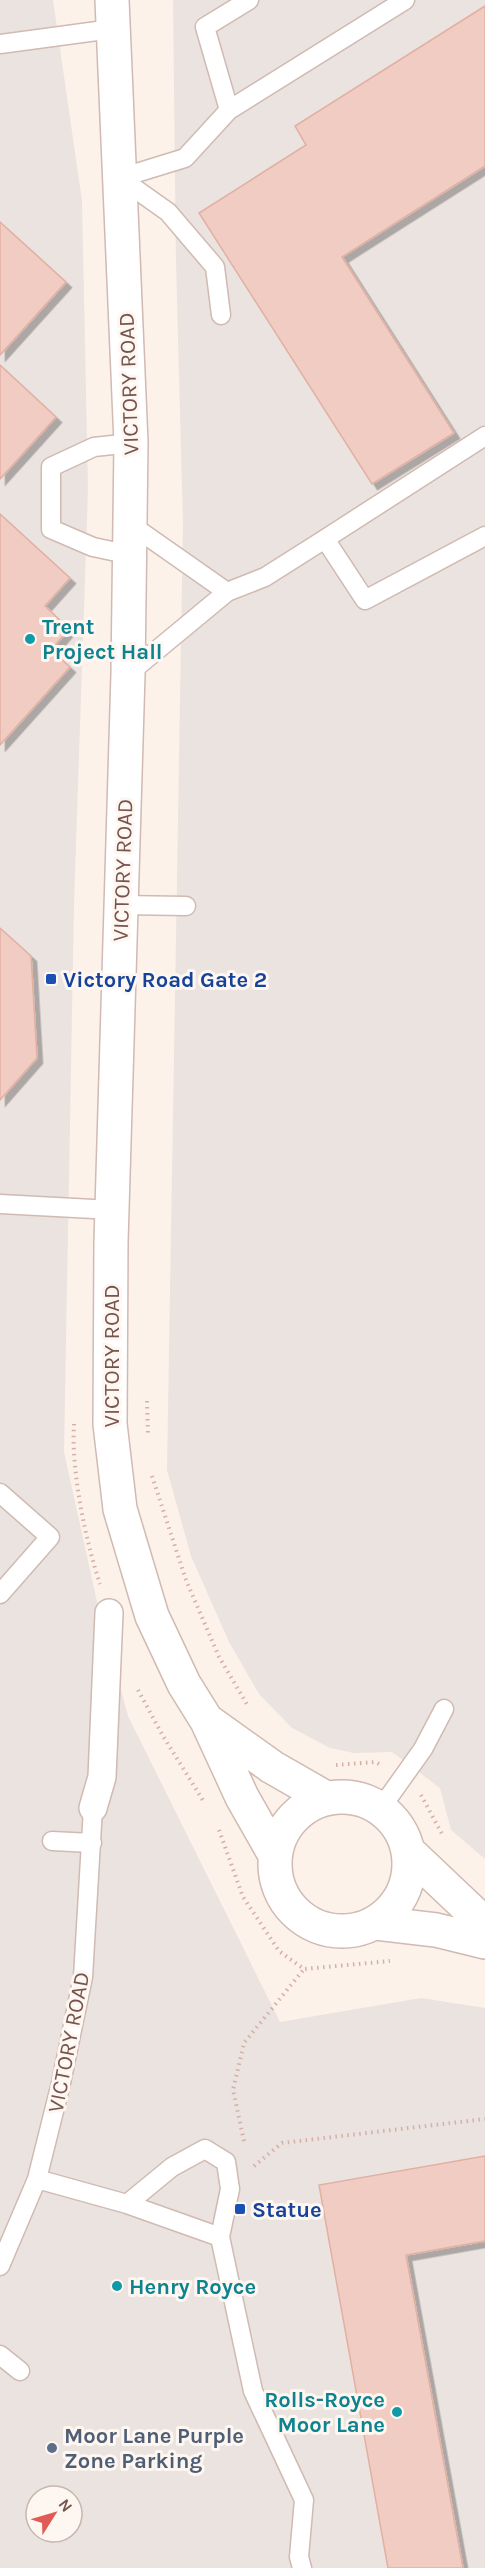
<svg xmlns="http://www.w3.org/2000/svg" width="485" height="2568" viewBox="0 0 485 2568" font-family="Karla,sans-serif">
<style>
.industrial{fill:#ebe3df;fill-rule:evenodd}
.building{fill:#f0ccc2;stroke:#e2b0a3;stroke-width:1.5;filter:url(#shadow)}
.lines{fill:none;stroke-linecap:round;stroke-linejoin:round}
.service-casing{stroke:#d0bab2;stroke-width:21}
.pedestrian-casing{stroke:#d0bab2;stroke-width:30}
.tertiary-casing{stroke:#d0bab2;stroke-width:36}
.path{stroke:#d6afa5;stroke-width:4;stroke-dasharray:1.5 4.5;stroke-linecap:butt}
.service{stroke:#fff;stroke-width:18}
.pedestrian{stroke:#fff;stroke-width:27}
.tertiary{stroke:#fff;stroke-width:33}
.culture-dot{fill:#0f9aa8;stroke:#fef6f0;stroke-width:2}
.transit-dot{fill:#1a4fb4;stroke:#fef6f0;stroke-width:2}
.service-dot{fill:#5c6f8a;stroke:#fef6f0;stroke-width:2}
.labels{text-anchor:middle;stroke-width:6;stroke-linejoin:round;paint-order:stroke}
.street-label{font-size:22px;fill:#76554e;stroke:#fef6f0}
.culture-label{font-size:22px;font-weight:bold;fill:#0d838f;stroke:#fef6f0;text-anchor:start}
.transit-label{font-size:22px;font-weight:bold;fill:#164399;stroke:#fef6f0;text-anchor:start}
.service-label{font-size:22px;font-weight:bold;fill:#4e5e75;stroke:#fef6f0;text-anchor:start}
</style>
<defs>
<filter id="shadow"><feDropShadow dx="5.5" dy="5.5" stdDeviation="0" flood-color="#0004"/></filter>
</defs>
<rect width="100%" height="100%" fill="#fcf2ea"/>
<path class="industrial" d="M 0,0 L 53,0 L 82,201 L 88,489 L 74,904 L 64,1452 L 96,1597 L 128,1716 L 280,2022 L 421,1998 L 485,2008 L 485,2568 L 0,2568 ZM 36,2496 L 72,2496 L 72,2532 L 36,2532 Z
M 173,0 L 485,0 L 485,1859 L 451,1830 L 440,1788 L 392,1752 L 354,1753 L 330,1748 L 292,1728 L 259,1694 L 229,1642 L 191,1556 L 167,1470 L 183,524 L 176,263 Z"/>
<path class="building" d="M 485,6 L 485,166 L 342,257 L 454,433 L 372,484 L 199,213 L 306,145 L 295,126 Z
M 0,222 L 66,282 L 0,355 Z
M 0,365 L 56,417 L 0,479 Z
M 0,514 L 70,578 L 45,606 L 69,629 L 51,650 L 70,667 L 0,745 Z
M 0,928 L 31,956 L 37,1058 L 0,1100 Z
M 485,2156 L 485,2241 L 406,2255 L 463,2568 L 388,2568 L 319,2185 Z"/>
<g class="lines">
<defs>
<path id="service" d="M 0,44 L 112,29
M 229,110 L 205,27 L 249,0
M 120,178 L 185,158 L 229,110 L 405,0
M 120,178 L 168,212 L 215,267 L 221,315
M 130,524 L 227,592 L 265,577 L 325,539 L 365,600 L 485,536
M 325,539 L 485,436
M 131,555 L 93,547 L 51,529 L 51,467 L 94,447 L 131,443
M 128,674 L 227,592
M 120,905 L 186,906
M 0,1204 L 112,1210
M 0,1493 L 50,1537 L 0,1594
M 381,1808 L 423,1749 L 444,1709
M 52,1841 L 92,1843
M 37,2179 L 127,2204 L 220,2237
M 127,2204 L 172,2167 L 205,2149 L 226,2162 L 230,2189 L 220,2237 L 253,2391 L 304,2500 L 299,2557 L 302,2568
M 0,2266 L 37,2179 L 61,2083 L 83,1977 L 93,1808
M 0,2355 L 20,2371"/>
<path id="pedestrian" d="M 93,1808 L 102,1777 L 109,1613"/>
<path id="tertiary" d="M 112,0 L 131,443 L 128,674 L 111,1242 L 110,1424 L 120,1509 L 152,1616 L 184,1684 L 207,1721 L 242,1797 L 275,1855
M 209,1722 L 272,1767 L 326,1798
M275 1864a67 67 0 1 1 134 0a67 67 0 1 1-134 0Z
M 409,1852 L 485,1924
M 376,1923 L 436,1930 L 485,1942"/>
</defs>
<use href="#service" class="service-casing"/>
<use href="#pedestrian" class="pedestrian-casing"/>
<use href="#tertiary" class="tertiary-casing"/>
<path class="path" d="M 147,1401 L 148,1436
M 74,1424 C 71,1470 85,1539 100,1584
M 152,1476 L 186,1580 L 219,1657 L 248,1706
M 138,1690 L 163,1736 L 204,1802
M 336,1765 L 375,1762 L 379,1764
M 421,1795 L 442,1834
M 219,1830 L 243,1897 L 279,1951 L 304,1969 L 390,1961
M 244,2141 L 233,2090 L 244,2043 L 304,1969
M 254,2166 L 282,2143 L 485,2119"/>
<use href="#service" class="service"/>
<use href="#pedestrian" class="pedestrian"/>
<use href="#tertiary" class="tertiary"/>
</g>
<g class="culture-dot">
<circle cx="30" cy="639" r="6"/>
<circle cx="117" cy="2286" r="6"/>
<circle cx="397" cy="2412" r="6"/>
</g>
<g class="transit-dot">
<rect x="45" y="973" width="12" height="12" rx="3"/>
<rect x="234" y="2203" width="12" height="12" rx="3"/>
</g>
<circle class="service-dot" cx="52" cy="2448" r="6"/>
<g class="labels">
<g class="street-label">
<text transform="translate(128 384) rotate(-92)" y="8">VICTORY ROAD</text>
<text transform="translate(122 870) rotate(-88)" y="8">VICTORY ROAD</text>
<text transform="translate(111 1356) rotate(-90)" y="8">VICTORY ROAD</text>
<text transform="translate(68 2042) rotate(-79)" y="8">VICTORY ROAD</text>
</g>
<g class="culture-label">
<text x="42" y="634">Trent<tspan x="42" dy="25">Project Hall</tspan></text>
<text x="129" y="2294">Henry Royce</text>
<text x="385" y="2407" text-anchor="end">Rolls-Royce<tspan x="385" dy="25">Moor Lane</tspan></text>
</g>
<g class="transit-label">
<text x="63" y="987">Victory Road Gate 2</text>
<text x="252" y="2217">Statue</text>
</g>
<g class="service-label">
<text x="64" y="2443">Moor Lane Purple<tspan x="64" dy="25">Zone Parking</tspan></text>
</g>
</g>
<g transform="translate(54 2514) rotate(53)"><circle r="28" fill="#fef6f0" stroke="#c8b6af" stroke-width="1.5"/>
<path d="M0-4.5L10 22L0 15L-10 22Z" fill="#e05b55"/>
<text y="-9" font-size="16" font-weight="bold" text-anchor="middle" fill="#76554e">N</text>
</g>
</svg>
